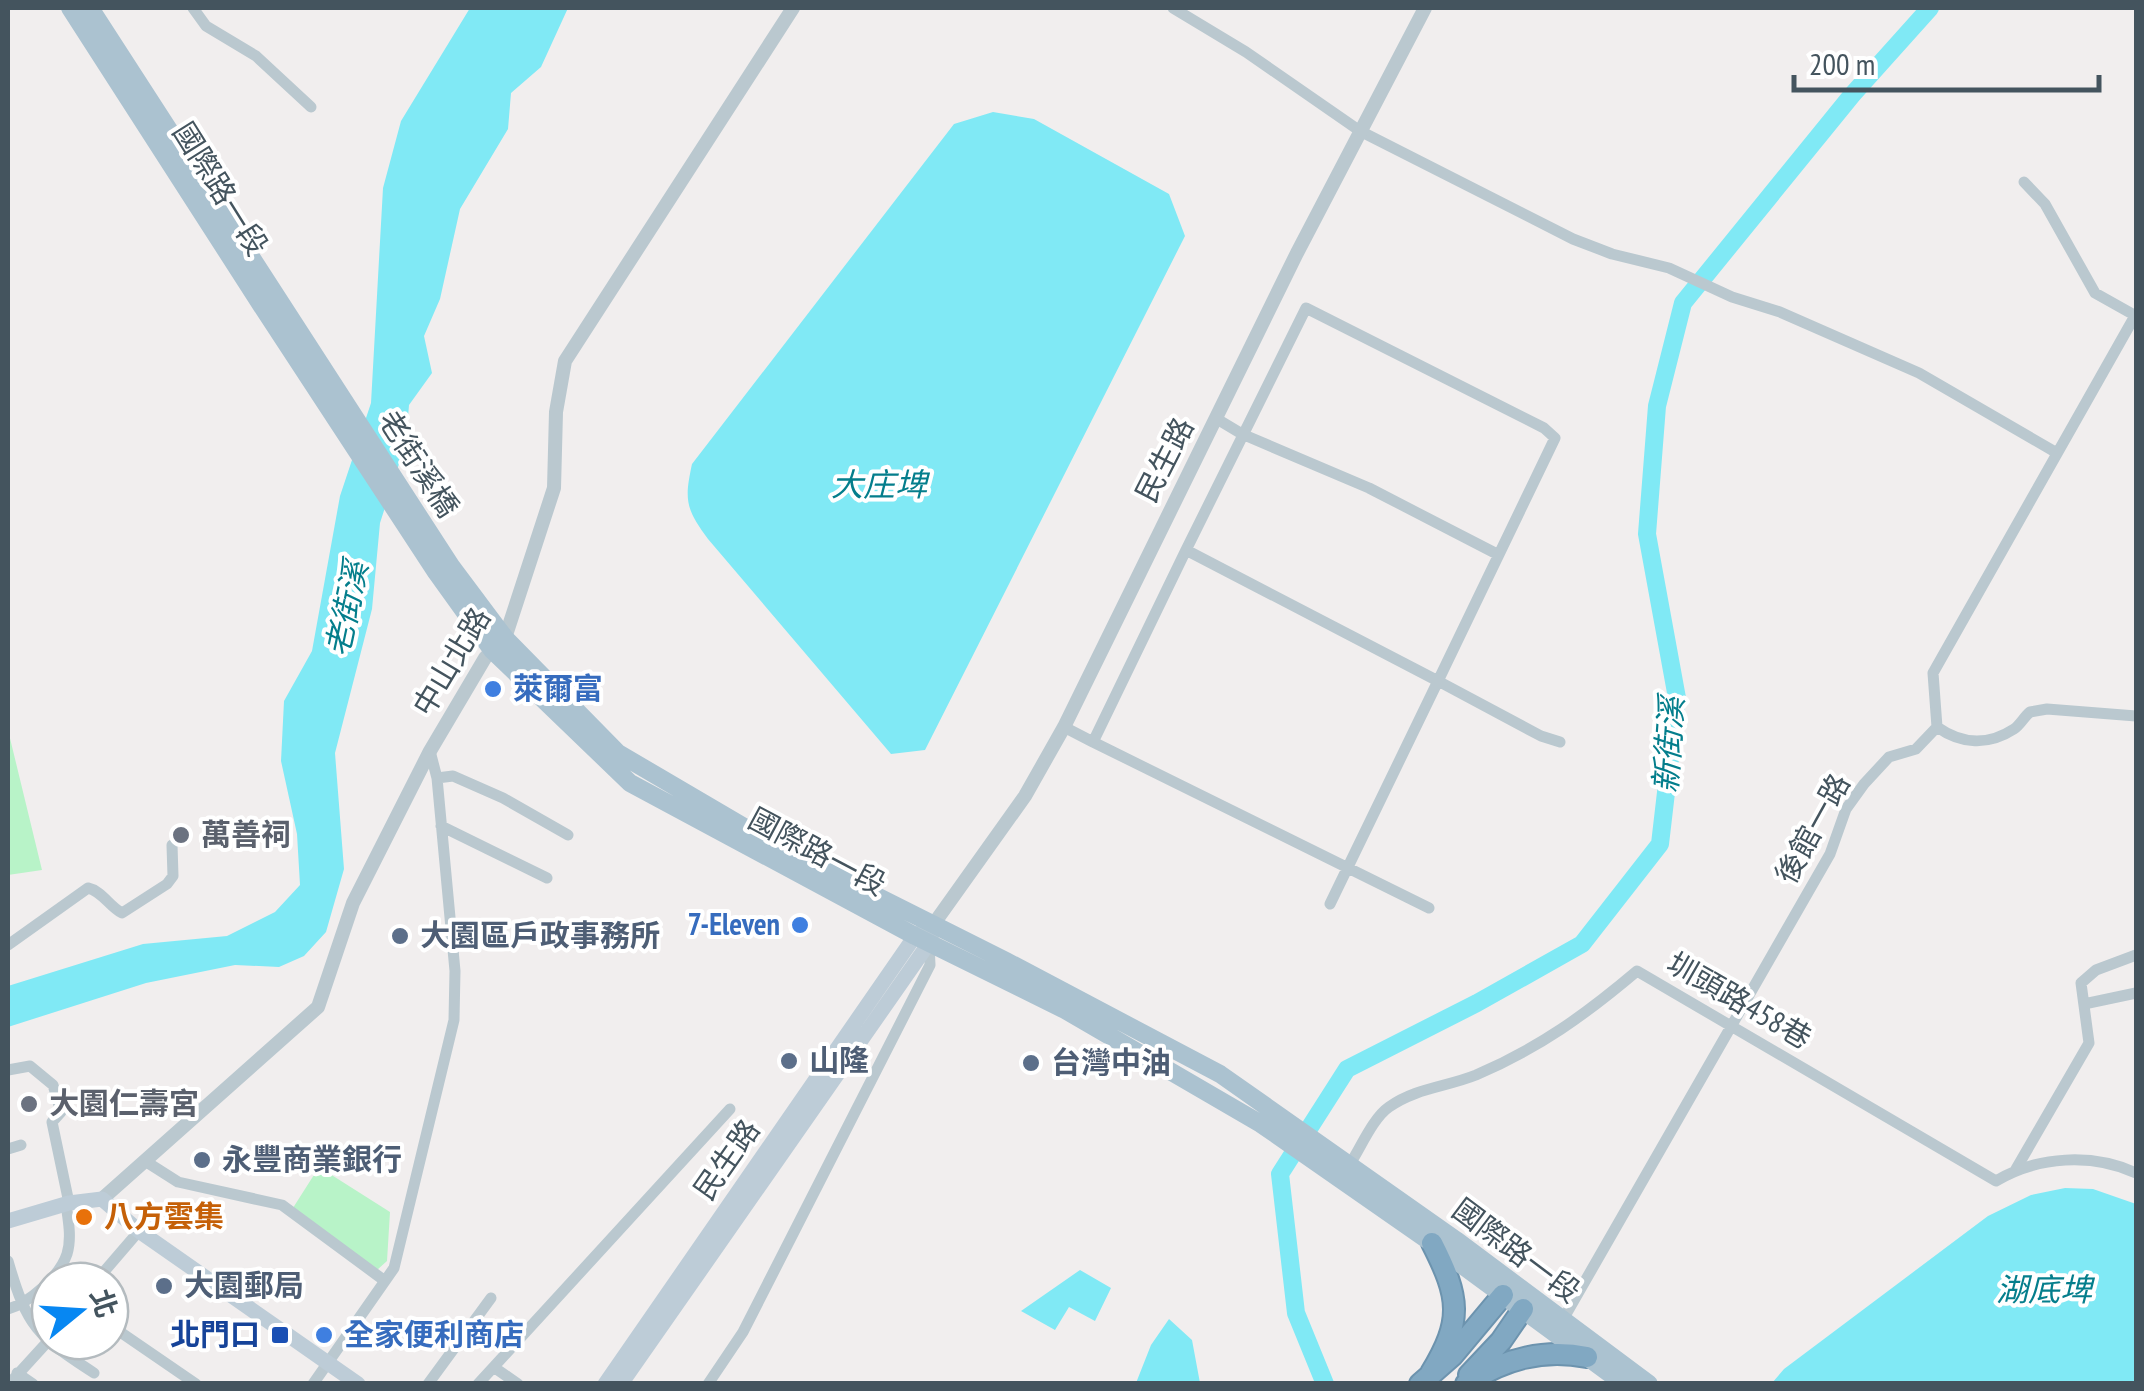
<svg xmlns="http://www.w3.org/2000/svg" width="2144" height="1391" viewBox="0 0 2144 1391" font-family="'PT Sans Narrow','Noto Sans TC',sans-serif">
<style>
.green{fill:#b8f3c8}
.water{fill:#80e9f5}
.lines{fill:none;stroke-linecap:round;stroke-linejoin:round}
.river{stroke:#80e9f5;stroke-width:18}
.motorway-casing{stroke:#6c93ae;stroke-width:24}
.minor{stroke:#bac8cf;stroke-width:11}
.tertiary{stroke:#bac8cf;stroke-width:14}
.secondary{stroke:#bdccd7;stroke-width:15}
.primary{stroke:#abc2d0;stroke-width:18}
.motorway{stroke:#81a8c2;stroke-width:20}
.shop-dot{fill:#3f7fe0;stroke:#fff;stroke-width:4}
.worship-dot{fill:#6b7280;stroke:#fff;stroke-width:4}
.service-dot{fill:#5c6f8a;stroke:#fff;stroke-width:4}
.food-dot{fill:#e8710a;stroke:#fff;stroke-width:4}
.transit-dot{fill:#1a4fb4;stroke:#fff;stroke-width:4}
.labels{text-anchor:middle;stroke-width:8;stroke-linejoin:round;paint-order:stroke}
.street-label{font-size:30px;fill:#44545e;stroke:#fff}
.shop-label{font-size:30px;font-weight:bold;fill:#366cbe;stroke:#fff;text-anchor:start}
.worship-label{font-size:30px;font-weight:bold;fill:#5b616d;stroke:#fff;text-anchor:start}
.service-label{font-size:30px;font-weight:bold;fill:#4e5e75;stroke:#fff;text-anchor:start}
.food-label{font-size:30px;font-weight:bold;fill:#c56008;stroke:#fff;text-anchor:start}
.transit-label{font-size:30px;font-weight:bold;fill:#164399;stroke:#fff;text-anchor:end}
.water-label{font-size:32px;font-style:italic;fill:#047e8c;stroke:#fff}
</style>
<rect width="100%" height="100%" fill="#f1eeee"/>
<path class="green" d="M 8,730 L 42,870 L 8,875 L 8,729 Z
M 319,1167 L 390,1212 L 387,1261 L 377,1270 L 291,1211 Z"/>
<path class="water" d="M 470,8 L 568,8 L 541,67 L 511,93 L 508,129 L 460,209 L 440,299 L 424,336 L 432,373 L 409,405 L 406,442 L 380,523 L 372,609 L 335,753 L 344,869 L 326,932 L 304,956 L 279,967 L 235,965 L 146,983 L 8,1027 L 8,986 L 143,944 L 227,936 L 275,912 L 300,885 L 297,834 L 281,761 L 284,701 L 312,651 L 340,496 L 371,403 L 383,188 L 401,121 Z
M 993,112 L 1034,119 L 1169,194 L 1185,236 L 925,750 L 891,754 L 708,539 C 686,509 684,501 692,464 L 954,124 Z
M 2065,1188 L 2093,1189 L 2136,1204 L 2136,1383 L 1772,1383 L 1784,1369 L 1988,1216 L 2031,1195 Z
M 1080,1270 L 1111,1288 L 1095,1321 L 1069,1307 L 1055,1330 L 1021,1311 Z
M 1169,1319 L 1192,1340 L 1200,1383 L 1136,1383 L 1151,1345 Z"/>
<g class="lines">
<path class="river" d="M 1325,1384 L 1296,1313 L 1280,1174 L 1347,1069 L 1477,1003 L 1582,944 L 1660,844 L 1677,698 L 1647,534 L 1657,406 L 1683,303 L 1852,95 L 1930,8"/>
<defs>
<path id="motorway" d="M 1431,1373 C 1463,1320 1460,1298 1432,1243
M 1469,1375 L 1501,1341 L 1523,1309
M 1420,1384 L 1452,1356 L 1503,1295
M 1466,1384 C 1504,1359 1543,1348 1587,1357"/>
</defs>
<use href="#motorway" class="motorway-casing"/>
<path class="minor" d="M 193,8 L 206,26 L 256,56 L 311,107
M 1173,8 L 1246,52 L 1360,131 L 1573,239 L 1612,254 L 1669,268 L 1732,297 L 1780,312 L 1919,373 L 2057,453
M 2024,182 L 2045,204 L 2095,293 L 2136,316
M 1306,308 L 1544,428 L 1555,438 L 1438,681 L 1186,550 Z
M 1217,419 L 1242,434 L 1369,488 L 1497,554
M 1186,550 L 1093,742 L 1429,908
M 1064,727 L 1093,742
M 1937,727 C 1961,744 1988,746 2014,729 C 2020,725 2024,717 2030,712 L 2047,709 L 2136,716
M 437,778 L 453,776 L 503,798 L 568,835
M 441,826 L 547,878
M 1330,904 L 1438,681 L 1541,736 L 1560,742
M 8,945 L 88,888 C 102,891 109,906 122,913 L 167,884 L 173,876 L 172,845
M 2084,1004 L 2136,993
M 8,1070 L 30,1066 L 53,1085 L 61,1112 L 52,1122 L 69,1203
M 8,1149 L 21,1145
M 145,1161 L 178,1182 L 282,1205 L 385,1281
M 1350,1164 C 1361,1147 1373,1118 1389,1107 C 1416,1088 1446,1087 1476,1075 C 1539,1048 1585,1015 1637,971 L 1996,1181 C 2038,1156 2092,1153 2136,1173
M 2016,1169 L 2089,1043 L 2081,983 L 2096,970 L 2136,955
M 8,1261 C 27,1327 37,1336 94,1373
M 96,1281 L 139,1231
M 8,1309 C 29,1303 60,1276 67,1254 C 72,1238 68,1219 66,1204
M 1561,1323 L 1830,854 L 1846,809 L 1864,784 L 1889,757 L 1916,749 L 1937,727 L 1933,673 L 2136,314
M 110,1325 L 196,1384
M 495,1368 L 518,1384
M 17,1373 L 33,1384
M 9,1384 L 50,1339
M 313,1384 L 394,1268 L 454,1020 L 455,971 L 437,778 L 430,751
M 428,1384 L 491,1298
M 478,1384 L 730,1109
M 708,1384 L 743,1332 L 930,965 L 929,944"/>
<path class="tertiary" d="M 933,925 L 1025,796 L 1064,727 L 1297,253 L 1425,8
M 102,1199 L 318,1007 L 353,903 L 430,751 L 485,658 L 505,638 L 554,488 L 556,412 L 565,361 L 793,8"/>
<path class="secondary" d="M 8,1221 L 69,1203 L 102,1199 L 139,1231 L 358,1384
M 605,1384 L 915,936 L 933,925
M 621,1384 L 929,943 L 932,934"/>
<path class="primary" d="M 70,8 L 265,311 L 436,572 L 492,650 L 630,783 L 915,936 L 1065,1010 L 1261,1124 L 1432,1243 L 1624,1384
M 90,8 L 451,566 L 505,638 L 618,753 L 773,844 L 1006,961 L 1220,1074 L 1456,1240 L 1649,1384"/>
<use href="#motorway" class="motorway"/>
</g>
<g class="shop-dot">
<circle cx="493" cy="689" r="10"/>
<circle cx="800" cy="925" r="10"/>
<circle cx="324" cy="1335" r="10"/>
</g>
<g class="worship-dot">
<circle cx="181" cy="835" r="10"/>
<circle cx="29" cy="1104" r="10"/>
</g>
<g class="service-dot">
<circle cx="400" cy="936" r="10"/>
<circle cx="789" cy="1061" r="10"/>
<circle cx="1031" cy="1063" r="10"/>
<circle cx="202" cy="1160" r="10"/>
<circle cx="164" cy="1286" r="10"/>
</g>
<circle class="food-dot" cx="84" cy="1217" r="10"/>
<rect class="transit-dot" x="270" y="1325" width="20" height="20" rx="5"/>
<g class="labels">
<g class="street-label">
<text transform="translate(220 189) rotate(58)" y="10">國際路一段</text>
<text transform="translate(1165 460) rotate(-63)" y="10">民生路</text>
<text transform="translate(418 464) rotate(57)" y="10">老街溪橋</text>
<text transform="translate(452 662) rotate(-59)" y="10">中山北路</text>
<text transform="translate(1813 829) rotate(-61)" y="10">後館一路</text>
<text transform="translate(817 852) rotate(28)" y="10">國際路一段</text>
<text transform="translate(1739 1001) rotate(30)" y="10">圳頭路458巷</text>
<text transform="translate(727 1160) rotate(-55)" y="10">民生路</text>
<text transform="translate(1516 1251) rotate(37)" y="10">國際路一段</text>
</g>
<g class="shop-label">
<text x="513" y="699">萊爾富</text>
<text x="780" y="935" text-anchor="end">7-Eleven</text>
<text x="344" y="1345">全家便利商店</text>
</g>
<g class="worship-label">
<text x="201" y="845">萬善祠</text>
<text x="49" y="1114">大園仁壽宮</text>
</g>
<g class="service-label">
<text x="420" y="946">大園區戶政事務所</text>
<text x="809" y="1071">山隆</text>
<text x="1051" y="1073">台灣中油</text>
<text x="222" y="1170">永豐商業銀行</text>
<text x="184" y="1296">大園郵局</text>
</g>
<g class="food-label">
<text x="104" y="1227">八方雲集</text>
</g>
<g class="transit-label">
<text x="260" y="1345">北門口</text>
</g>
<g class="water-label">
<text x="879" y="496">大庄埤</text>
<text transform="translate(347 609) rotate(-78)" y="11">老街溪</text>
<text transform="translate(1669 745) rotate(-86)" y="11">新街溪</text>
<text x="2044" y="1301">湖底埤</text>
</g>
</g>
<rect width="2144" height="1391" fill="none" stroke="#44545e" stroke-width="20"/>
<g transform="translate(80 1311) rotate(72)"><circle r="48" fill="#ffffff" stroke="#b4bbbf" stroke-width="2.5"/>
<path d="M0-8L18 38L0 25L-18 38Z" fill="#0787f2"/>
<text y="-15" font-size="28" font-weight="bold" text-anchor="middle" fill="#44545e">北</text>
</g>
<path d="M1794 75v15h305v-15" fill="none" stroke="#44545e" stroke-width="5"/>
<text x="1809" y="75" font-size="30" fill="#44545e" stroke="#ffffff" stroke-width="8" paint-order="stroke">200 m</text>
</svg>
